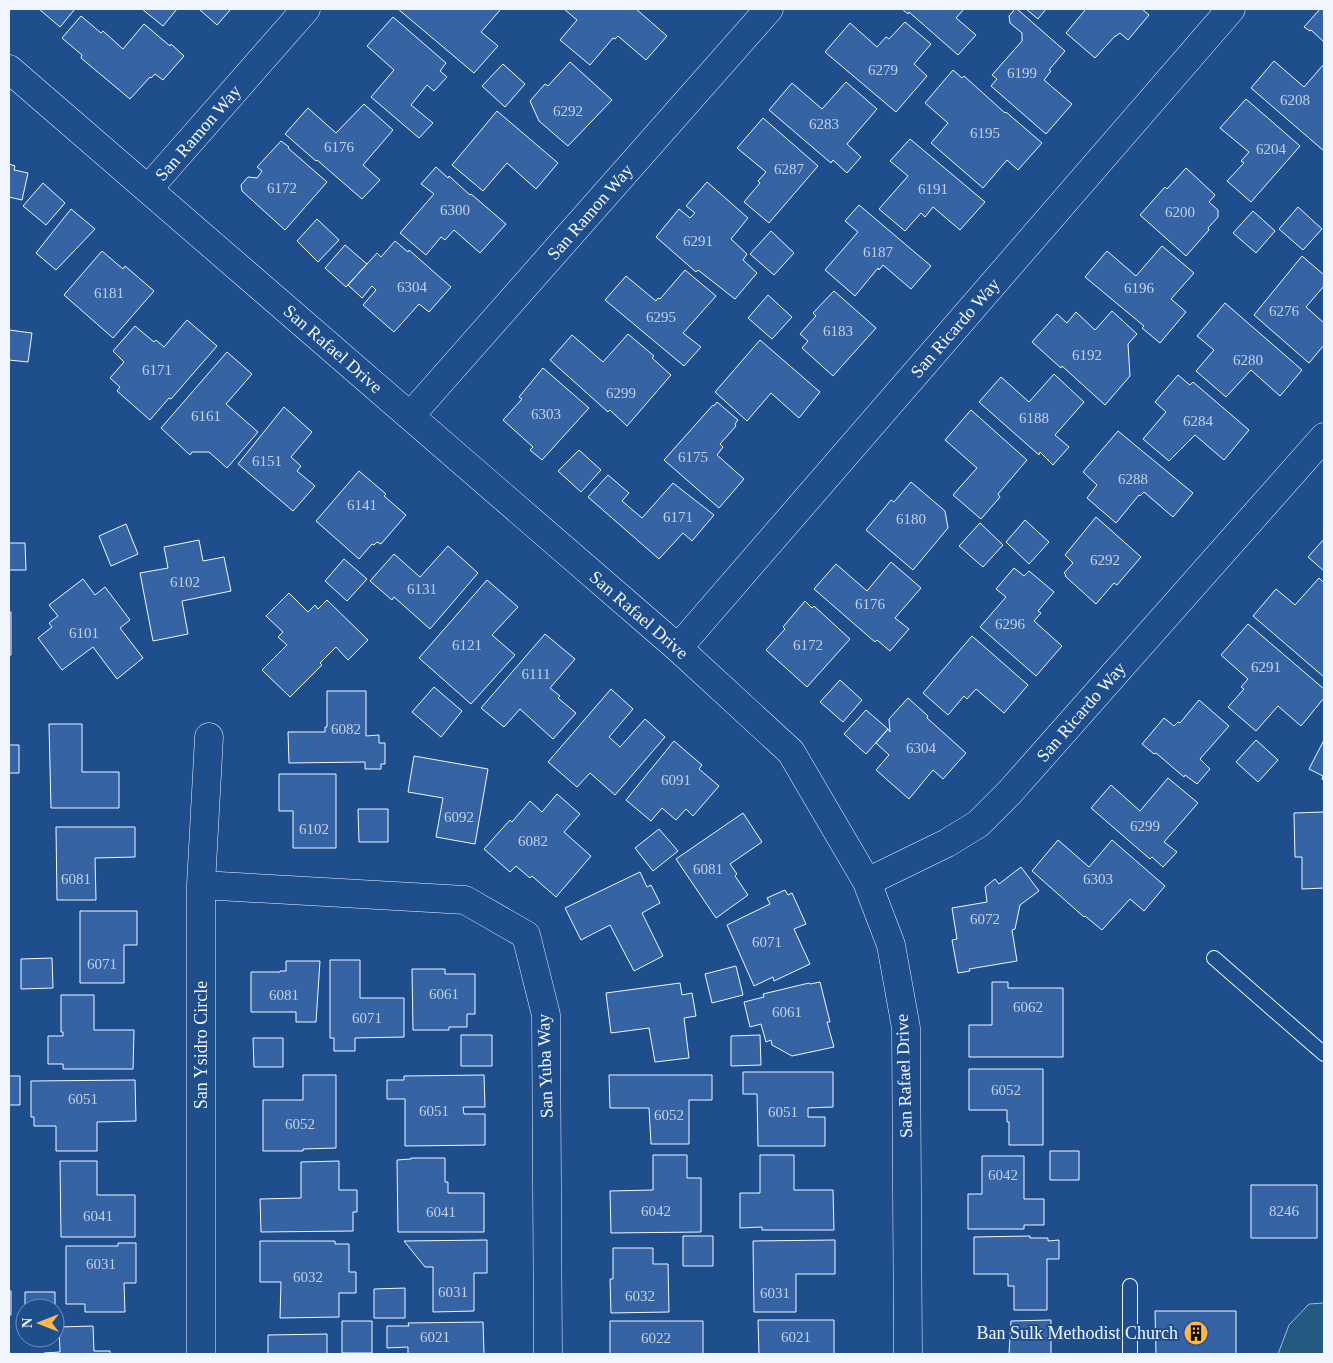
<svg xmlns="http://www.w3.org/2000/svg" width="1333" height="1363" viewBox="0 0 1333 1363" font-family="'Times New Roman',serif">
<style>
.green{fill:#245a82;stroke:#a8bbd7}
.building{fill:#3563a3;stroke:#f2f6ff}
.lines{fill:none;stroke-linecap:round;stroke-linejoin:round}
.service-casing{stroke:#f2f6ff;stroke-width:16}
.minor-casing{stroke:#f2f6ff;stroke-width:29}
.service{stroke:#1f4e8c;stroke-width:14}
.minor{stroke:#1f4e8c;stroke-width:28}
.labels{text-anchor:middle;stroke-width:4;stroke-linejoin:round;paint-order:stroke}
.number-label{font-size:15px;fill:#c3d1e8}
.street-label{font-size:18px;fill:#f2f6ff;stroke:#1f4e8c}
.poi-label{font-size:18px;fill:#f2f6ff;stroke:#1f4e8c;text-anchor:end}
</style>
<rect width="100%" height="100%" fill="#1f4e8c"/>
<path class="green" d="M 1324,1303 L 1324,1354 L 1278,1354 L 1289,1325 L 1309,1304 Z"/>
<path class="building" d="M 39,9 L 75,9 L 60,27 Z
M 142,9 L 177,9 L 163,26 Z
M 199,9 L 231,9 L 217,25 Z
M 398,9 L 501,9 L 481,32 L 498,46 L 474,73 Z
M 564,9 L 636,9 L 667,36 L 646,60 L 618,36 L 615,39 L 613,38 L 590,65 L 560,40 L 577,20 Z
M 902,9 L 964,9 L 956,18 L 976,35 L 958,55 L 909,12 L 908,14 Z
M 1015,9 L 1017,9 L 1065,51 L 1049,70 L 1051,71 L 1044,80 L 1072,104 L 1046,134 L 991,86 L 997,79 L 992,75 L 1022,41 L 1022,33 L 1010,23 L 1009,16 Z
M 1026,9 L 1046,9 L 1038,19 Z
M 1086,9 L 1142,9 L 1149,15 L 1128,40 L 1120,33 L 1116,36 L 1115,36 L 1095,58 L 1066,33 Z
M 1320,9 L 1324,9 L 1324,42 L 1311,30 L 1310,31 L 1304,27 Z
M 81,16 L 101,33 L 103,31 L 123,49 L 144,24 L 170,46 L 171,44 L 184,56 L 163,80 L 155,74 L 151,78 L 150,77 L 130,99 L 81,58 L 82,55 L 62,38 Z
M 393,17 L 446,63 L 440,71 L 447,77 L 434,91 L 427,85 L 411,105 L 433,123 L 419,138 L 371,97 L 394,70 L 367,46 Z
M 905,22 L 931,44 L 914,64 L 927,76 L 896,112 L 825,52 L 850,23 L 877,47 L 886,37 L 889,39 Z
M 1274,61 L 1304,87 L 1324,64 L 1324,151 L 1251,88 Z
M 570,62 L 612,100 L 568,146 L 539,121 L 530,101 L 545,84 L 548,86 Z
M 503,64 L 525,84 L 505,107 L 482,86 Z
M 953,70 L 962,78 L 964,76 L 1005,113 L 1006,112 L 1042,143 L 1018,170 L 1007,160 L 983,188 L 931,143 L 948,123 L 925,103 Z
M 846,82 L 877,109 L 847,144 L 861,157 L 847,173 L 833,160 L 831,163 L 769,110 L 792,83 L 822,109 Z
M 1246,99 L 1300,146 L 1251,202 L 1227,181 L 1244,163 L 1241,161 L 1249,152 L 1220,128 Z
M 364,104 L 393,130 L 363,165 L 380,180 L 362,199 L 317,160 L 316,161 L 285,134 L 308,108 L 336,133 Z
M 497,111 L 558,163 L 536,189 L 507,163 L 483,191 L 452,165 Z
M 763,118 L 818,166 L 769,223 L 744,202 L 760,183 L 758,181 L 766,172 L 737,148 Z
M 910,139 L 985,202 L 960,230 L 933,207 L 925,217 L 921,213 L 905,231 L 879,209 L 908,176 L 890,161 Z
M 281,141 L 289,147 L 288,148 L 327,182 L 285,230 L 242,191 L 241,185 L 248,177 L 257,178 L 262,171 L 257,167 Z
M 9,164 L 15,166 L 14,170 L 28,173 L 22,200 L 9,197 Z
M 436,167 L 448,178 L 449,176 L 470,195 L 471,194 L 506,224 L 480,253 L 454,230 L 445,240 L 441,237 L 426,255 L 400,233 L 434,194 L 421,184 Z
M 1186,168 L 1215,195 L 1209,202 L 1218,210 L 1218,217 L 1208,228 L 1209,230 L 1186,256 L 1140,215 L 1165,187 L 1167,189 Z
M 707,182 L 748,218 L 731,239 L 747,254 L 743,260 L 757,273 L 735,299 L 698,270 L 696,272 L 656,237 L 679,209 L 690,218 L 695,213 L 686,206 Z
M 43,183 L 65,203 L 46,225 L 23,206 Z
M 859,205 L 931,266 L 911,289 L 883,265 L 879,270 L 878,268 L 855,296 L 825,270 L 858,232 L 845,221 Z
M 1298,207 L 1322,229 L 1303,250 L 1279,229 Z
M 71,209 L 95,229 L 56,270 L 36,253 Z
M 1253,211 L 1275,231 L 1256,253 L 1233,233 Z
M 317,219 L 339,240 L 318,262 L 297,241 Z
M 771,231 L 794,253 L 774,275 L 750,254 Z
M 395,241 L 408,252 L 409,250 L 451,287 L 429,312 L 419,304 L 394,332 L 363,305 L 376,290 L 372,286 L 362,298 L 348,285 L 377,253 L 381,257 Z
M 345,245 L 367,264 L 346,287 L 325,268 Z
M 1162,246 L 1194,273 L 1171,299 L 1186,312 L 1160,343 L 1142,328 L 1144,326 L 1085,277 L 1107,251 L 1136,276 Z
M 102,251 L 123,269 L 125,266 L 154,291 L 113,338 L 64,295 Z
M 1302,256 L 1324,275 L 1324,286 L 1306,307 L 1324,323 L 1324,345 L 1309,363 L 1254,315 Z
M 685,270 L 716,296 L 683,333 L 701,347 L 684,366 L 605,300 L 626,276 L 656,301 L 658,298 L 660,299 Z
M 834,291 L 876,328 L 833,376 L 802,348 L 808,341 L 800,334 L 816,316 L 813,313 Z
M 768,295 L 792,317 L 772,339 L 748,318 Z
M 1225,303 L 1302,370 L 1280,396 L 1251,370 L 1226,397 L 1196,371 L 1214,350 L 1197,336 Z
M 1112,311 L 1137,334 L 1128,344 L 1130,376 L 1105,405 L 1062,366 L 1061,368 L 1032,342 L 1057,314 L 1067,323 L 1076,312 L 1095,330 Z
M 187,320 L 217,346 L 171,399 L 169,398 L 150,420 L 117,391 L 120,387 L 110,378 L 124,362 L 113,351 L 135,326 L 154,342 L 156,340 L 164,347 Z
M 9,330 L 32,333 L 28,362 L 9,360 Z
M 628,334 L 654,356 L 652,358 L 671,375 L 627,426 L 610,410 L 608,412 L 550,360 L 572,335 L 603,362 Z
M 760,340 L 820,392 L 799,418 L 771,393 L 747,421 L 715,392 Z
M 227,352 L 252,374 L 226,404 L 258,432 L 227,468 L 209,452 L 192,452 L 190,455 L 161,428 Z
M 543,368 L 589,408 L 542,460 L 530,450 L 533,447 L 503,420 L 522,399 L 519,397 Z
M 1054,374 L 1084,402 L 1055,435 L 1069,447 L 1053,465 L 1040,452 L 1039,455 L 979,402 L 1001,377 L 1029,402 Z
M 1178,375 L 1190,385 L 1193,382 L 1249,430 L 1224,460 L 1195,435 L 1169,461 L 1143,439 L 1166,412 L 1155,402 Z
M 717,402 L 738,420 L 735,424 L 736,426 L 720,444 L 723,447 L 717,455 L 744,479 L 719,508 L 664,460 L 713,405 L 714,406 Z
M 284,407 L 312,432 L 291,457 L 301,466 L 297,471 L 315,486 L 293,511 L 238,464 Z
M 971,410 L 1027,460 L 998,494 L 1000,497 L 981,519 L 953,495 L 977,468 L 945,440 Z
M 1118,431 L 1193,493 L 1173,517 L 1144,492 L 1140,496 L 1139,495 L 1116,523 L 1087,498 L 1097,485 L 1083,472 Z
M 579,450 L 601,470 L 581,492 L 558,471 Z
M 359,471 L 386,494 L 384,496 L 406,515 L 381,544 L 377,542 L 374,545 L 372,544 L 359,559 L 316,521 Z
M 608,475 L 629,493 L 622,501 L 642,518 L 673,483 L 714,515 L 692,541 L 683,533 L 659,559 L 588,497 Z
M 911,482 L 945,511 L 948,528 L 913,570 L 866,530 L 891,500 L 894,502 Z
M 1096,517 L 1141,557 L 1117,585 L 1114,583 L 1096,604 L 1065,576 L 1066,575 L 1064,573 L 1073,563 L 1065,555 Z
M 1025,520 L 1049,542 L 1029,564 L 1006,542 Z
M 980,523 L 1003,545 L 983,567 L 959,546 Z
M 126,524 L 138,554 L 111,566 L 99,536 Z
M 1324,539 L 1324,571 L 1308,557 Z
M 199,540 L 203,561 L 224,557 L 231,591 L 182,601 L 188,634 L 153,641 L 140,573 L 168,568 L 164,547 Z
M 9,543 L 25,543 L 26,570 L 9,570 Z
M 448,546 L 478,573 L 430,629 L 394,597 L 392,600 L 370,581 L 394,554 L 420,577 Z
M 344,559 L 367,579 L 347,601 L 325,581 Z
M 891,562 L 921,588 L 895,618 L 909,629 L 890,651 L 877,640 L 875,642 L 814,589 L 836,564 L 867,591 Z
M 1014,568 L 1024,576 L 1029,571 L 1054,592 L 1038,611 L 1041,613 L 1034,621 L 1062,646 L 1036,676 L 980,627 L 1006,597 L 996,589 Z
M 1319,578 L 1324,583 L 1324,677 L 1253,616 L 1276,589 L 1295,605 Z
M 83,579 L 95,595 L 105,587 L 130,620 L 120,628 L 143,658 L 117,679 L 93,647 L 62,670 L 38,638 L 52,627 L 49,623 L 58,616 L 49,605 Z
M 487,580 L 518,607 L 492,635 L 515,655 L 471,704 L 419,658 Z
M 289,593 L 308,612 L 315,605 L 318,609 L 327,600 L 368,640 L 348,660 L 336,647 L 320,663 L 322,665 L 290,697 L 262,670 L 287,645 L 278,637 L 283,632 L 266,616 Z
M 805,601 L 812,608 L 814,606 L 850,639 L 807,687 L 766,650 L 785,629 L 783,627 Z
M 9,612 L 11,612 L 11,655 L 9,655 Z
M 1248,624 L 1324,689 L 1324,698 L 1301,726 L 1278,706 L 1256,731 L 1228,707 L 1244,689 L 1241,687 L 1248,679 L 1221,655 Z
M 545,634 L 575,659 L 550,688 L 560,696 L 558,698 L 576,713 L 553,739 L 520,709 L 504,727 L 481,708 Z
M 972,636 L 1028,685 L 1004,713 L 976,689 L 967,699 L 964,696 L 948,715 L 923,693 Z
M 840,680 L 862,700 L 843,722 L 820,702 Z
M 434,687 L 462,711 L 441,737 L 412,712 Z
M 611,689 L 633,709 L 609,737 L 620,747 L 645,719 L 665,737 L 615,795 L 590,773 L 577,787 L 548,762 Z
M 327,691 L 366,691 L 366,736 L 379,735 L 379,743 L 385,743 L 385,764 L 381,764 L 381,769 L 365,769 L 365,762 L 289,763 L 288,732 L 325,732 L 325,727 L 327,727 Z
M 908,698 L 928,716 L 927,718 L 966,753 L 943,779 L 933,770 L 909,799 L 876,770 L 889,755 L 876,743 L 888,729 L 890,732 L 889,719 Z
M 1199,700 L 1229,726 L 1200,759 L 1210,769 L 1197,784 L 1185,775 L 1184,777 L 1156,753 L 1154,754 L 1142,744 L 1164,718 L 1174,726 L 1178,722 L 1180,723 Z
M 866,710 L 888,729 L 866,754 L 844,734 Z
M 49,724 L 82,724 L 82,772 L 119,772 L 119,808 L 51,808 Z
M 1256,740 L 1278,760 L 1258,782 L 1236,762 Z
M 1324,740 L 1324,781 L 1322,779 L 1323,776 L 1309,769 Z
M 674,741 L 702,765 L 699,769 L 719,786 L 693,816 L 686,809 L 676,820 L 662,808 L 651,821 L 626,800 Z
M 9,745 L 19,745 L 19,773 L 9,773 Z
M 414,756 L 488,769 L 475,844 L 436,837 L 443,798 L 408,792 Z
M 279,774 L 336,774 L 336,848 L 293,848 L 293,811 L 279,811 Z
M 1168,778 L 1198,803 L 1164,842 L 1177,852 L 1163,867 L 1152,857 L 1150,859 L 1091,808 L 1111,785 L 1140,811 Z
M 557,794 L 580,814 L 564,832 L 591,856 L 556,897 L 532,876 L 530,878 L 516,866 L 510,872 L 484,849 L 510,820 L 512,822 L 530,801 L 542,812 Z
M 358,809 L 388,809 L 388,842 L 359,842 Z
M 1324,812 L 1324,888 L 1302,889 L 1302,857 L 1295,857 L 1294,813 Z
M 743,813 L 762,842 L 730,864 L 737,874 L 735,876 L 748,895 L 716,918 L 676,859 Z
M 56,827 L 135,827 L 135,857 L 95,858 L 96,900 L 57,900 Z
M 659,829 L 678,851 L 653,871 L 635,848 Z
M 1058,840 L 1089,867 L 1112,840 L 1165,886 L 1144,911 L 1130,899 L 1102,930 L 1085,916 L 1084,917 L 1032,871 Z
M 1021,867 L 1039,891 L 1020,905 L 1015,929 L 1012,930 L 1017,961 L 969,969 L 970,971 L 958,973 L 952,940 L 957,939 L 952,908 L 987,902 L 985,887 L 995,879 L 999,884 Z
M 640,872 L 647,887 L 651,885 L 660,903 L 642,913 L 663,956 L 634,971 L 610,925 L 581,940 L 565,908 Z
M 785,890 L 788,895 L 792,893 L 806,924 L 794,929 L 810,964 L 774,981 L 773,977 L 754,986 L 727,925 L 770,904 L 767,898 Z
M 80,911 L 137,911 L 137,945 L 124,945 L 124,983 L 80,983 Z
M 52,958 L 53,988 L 21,989 L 21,959 Z
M 330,960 L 360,960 L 360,998 L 404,998 L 404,1037 L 355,1038 L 355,1051 L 334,1051 L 334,1038 L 330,1038 Z
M 286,961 L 320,961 L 316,1022 L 296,1022 L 296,1012 L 251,1012 L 251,972 L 280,972 L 280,971 L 286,971 Z
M 736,966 L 743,995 L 712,1003 L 705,974 Z
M 412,969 L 445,969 L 445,974 L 475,974 L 475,1014 L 467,1014 L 467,1027 L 449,1027 L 449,1030 L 413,1030 Z
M 820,982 L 830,1022 L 827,1022 L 834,1047 L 792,1056 L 772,1045 L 771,1040 L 766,1042 L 761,1024 L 750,1027 L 744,1002 L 764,997 L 763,994 L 809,983 L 810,984 Z
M 992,982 L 1008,982 L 1008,988 L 1063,988 L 1063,1057 L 969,1057 L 969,1025 L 992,1025 Z
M 680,983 L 682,995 L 692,993 L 696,1016 L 684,1018 L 689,1058 L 655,1062 L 649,1028 L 611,1033 L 606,993 Z
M 61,995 L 94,995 L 94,1030 L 134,1030 L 133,1069 L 63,1069 L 63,1064 L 48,1064 L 48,1036 L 63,1036 L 63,1032 L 61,1032 Z
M 461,1035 L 492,1035 L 492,1066 L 461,1066 Z
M 760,1035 L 761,1065 L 731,1066 L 731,1036 Z
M 253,1038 L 283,1038 L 283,1067 L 254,1067 Z
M 969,1069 L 1043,1069 L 1043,1145 L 1009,1145 L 1009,1122 L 1007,1122 L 1007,1110 L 969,1110 Z
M 743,1072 L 833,1072 L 833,1107 L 808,1108 L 808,1117 L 825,1117 L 825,1146 L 758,1146 L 757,1094 L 743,1094 Z
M 303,1075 L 336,1075 L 336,1148 L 303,1149 L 303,1151 L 263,1151 L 263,1100 L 303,1100 Z
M 484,1075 L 485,1107 L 463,1107 L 464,1114 L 485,1114 L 485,1145 L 405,1146 L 405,1099 L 387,1099 L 387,1080 L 404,1080 L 404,1076 Z
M 609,1075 L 712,1075 L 712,1100 L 689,1100 L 689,1144 L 651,1144 L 649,1108 L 610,1108 Z
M 9,1076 L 20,1076 L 20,1105 L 9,1105 Z
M 135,1080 L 136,1121 L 97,1122 L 97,1151 L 56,1151 L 56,1126 L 34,1126 L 34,1117 L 31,1117 L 31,1081 Z
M 1050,1151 L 1079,1151 L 1079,1180 L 1050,1180 Z
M 653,1155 L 687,1155 L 687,1178 L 701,1178 L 701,1232 L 611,1233 L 610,1191 L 653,1190 Z
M 760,1155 L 794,1155 L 794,1190 L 833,1190 L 834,1230 L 762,1230 L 762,1227 L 740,1228 L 740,1193 L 760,1193 Z
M 982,1156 L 1024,1156 L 1024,1199 L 1044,1199 L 1044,1225 L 1024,1225 L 1024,1229 L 968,1229 L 968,1194 L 982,1194 Z
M 411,1158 L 445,1158 L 445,1182 L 448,1182 L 448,1193 L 484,1193 L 484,1232 L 398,1232 L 397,1160 L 411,1159 Z
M 60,1161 L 97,1161 L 97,1195 L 135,1195 L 135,1237 L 61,1237 Z
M 339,1161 L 339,1190 L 357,1190 L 357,1212 L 353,1212 L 353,1231 L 261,1232 L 260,1199 L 301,1198 L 301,1162 Z
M 1251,1185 L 1317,1185 L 1317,1238 L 1251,1238 Z
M 683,1236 L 713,1236 L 713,1266 L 683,1266 Z
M 1030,1236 L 1030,1238 L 1048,1238 L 1048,1241 L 1059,1240 L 1059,1259 L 1047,1259 L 1047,1310 L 1014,1310 L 1014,1286 L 1008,1286 L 1008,1274 L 974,1274 L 974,1237 Z
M 487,1240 L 487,1273 L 474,1273 L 474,1311 L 433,1312 L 433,1267 L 425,1267 L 404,1241 Z
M 835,1240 L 835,1274 L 796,1274 L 796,1312 L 754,1312 L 753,1241 Z
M 260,1241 L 335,1241 L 335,1244 L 349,1244 L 349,1272 L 356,1272 L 356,1293 L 339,1293 L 339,1317 L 280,1318 L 281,1282 L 260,1282 Z
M 118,1243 L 136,1243 L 136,1283 L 124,1283 L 125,1312 L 85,1312 L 85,1304 L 66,1304 L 66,1246 L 118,1246 Z
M 613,1248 L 653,1248 L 653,1264 L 668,1264 L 669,1312 L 611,1313 L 610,1279 L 613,1279 Z
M 405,1288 L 405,1318 L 374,1318 L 374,1289 Z
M 9,1291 L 11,1291 L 11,1315 L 9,1315 Z
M 25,1292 L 55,1292 L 55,1322 L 55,1308 L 25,1308 Z
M 1155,1311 L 1236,1311 L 1236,1354 L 1156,1354 Z
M 758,1320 L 834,1320 L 834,1354 L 759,1354 Z
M 1051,1320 L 1051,1354 L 1009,1354 L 1011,1321 Z
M 342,1321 L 372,1321 L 372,1353 L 342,1353 Z
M 610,1321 L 703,1321 L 703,1354 L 610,1354 Z
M 483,1322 L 484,1354 L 408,1354 L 408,1347 L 387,1348 L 387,1326 L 409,1326 L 408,1323 Z
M 93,1326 L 94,1351 L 110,1351 L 110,1354 L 44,1354 L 44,1353 L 60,1352 L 59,1327 Z
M 327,1334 L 327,1354 L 268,1354 L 268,1335 Z"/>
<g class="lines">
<defs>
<path id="service" d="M 1214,958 L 1324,1054
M 1130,1286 L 1130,1354"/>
<path id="minor" d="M 9,69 L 678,648 L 791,752 L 867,882 L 891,945 L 906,1028 L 908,1354
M 148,189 L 306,9
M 410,416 L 769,9
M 678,648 L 1231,9
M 867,882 L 947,843 L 978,824 L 1010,792 L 1324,437
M 201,885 L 465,900 L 526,935 L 546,1015 L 548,1354
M 201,1354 L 201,885 L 209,737"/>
</defs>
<use href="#service" class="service-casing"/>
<use href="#minor" class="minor-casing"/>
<use href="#service" class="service"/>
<use href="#minor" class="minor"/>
</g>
<defs>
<symbol id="building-disc" viewBox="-11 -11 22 22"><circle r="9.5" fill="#ffb74d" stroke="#1f4e8c"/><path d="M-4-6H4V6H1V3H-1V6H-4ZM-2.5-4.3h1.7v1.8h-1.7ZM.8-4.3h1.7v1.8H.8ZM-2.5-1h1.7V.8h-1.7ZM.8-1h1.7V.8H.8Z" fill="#111"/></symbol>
</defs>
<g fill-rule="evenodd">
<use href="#building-disc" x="1182" y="1319" width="28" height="28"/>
</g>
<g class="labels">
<g class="number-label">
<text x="883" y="75">6279</text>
<text x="1022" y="78">6199</text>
<text x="1295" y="105">6208</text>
<text x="568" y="116">6292</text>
<text x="824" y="129">6283</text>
<text x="985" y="138">6195</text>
<text x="339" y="152">6176</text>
<text x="1271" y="154">6204</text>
<text x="789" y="174">6287</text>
<text x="282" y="193">6172</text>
<text x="933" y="194">6191</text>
<text x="455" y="215">6300</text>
<text x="1180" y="217">6200</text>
<text x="698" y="246">6291</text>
<text x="878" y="257">6187</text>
<text x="412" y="292">6304</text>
<text x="1139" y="293">6196</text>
<text x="109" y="298">6181</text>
<text x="1284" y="316">6276</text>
<text x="661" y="322">6295</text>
<text x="838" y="336">6183</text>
<text x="1087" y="360">6192</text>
<text x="1248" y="365">6280</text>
<text x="157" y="375">6171</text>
<text x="621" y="398">6299</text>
<text x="546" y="419">6303</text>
<text x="206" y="421">6161</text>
<text x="1034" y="423">6188</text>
<text x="1198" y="426">6284</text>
<text x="693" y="462">6175</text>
<text x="267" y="466">6151</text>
<text x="1133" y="484">6288</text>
<text x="362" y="510">6141</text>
<text x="678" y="522">6171</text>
<text x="911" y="524">6180</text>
<text x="1105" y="565">6292</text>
<text x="185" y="587">6102</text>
<text x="422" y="594">6131</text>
<text x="870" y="609">6176</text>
<text x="1010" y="629">6296</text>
<text x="84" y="638">6101</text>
<text x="467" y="650">6121</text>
<text x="808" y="650">6172</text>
<text x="1266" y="672">6291</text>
<text x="536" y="679">6111</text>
<text x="346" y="734">6082</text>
<text x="921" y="753">6304</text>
<text x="676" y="785">6091</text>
<text x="459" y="822">6092</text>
<text x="1145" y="831">6299</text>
<text x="314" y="834">6102</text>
<text x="533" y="846">6082</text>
<text x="708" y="874">6081</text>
<text x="76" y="884">6081</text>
<text x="1098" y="884">6303</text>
<text x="985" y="924">6072</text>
<text x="767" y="947">6071</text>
<text x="102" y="969">6071</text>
<text x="444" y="999">6061</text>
<text x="284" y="1000">6081</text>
<text x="1028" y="1012">6062</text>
<text x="787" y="1017">6061</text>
<text x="367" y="1023">6071</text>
<text x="1006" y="1095">6052</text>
<text x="83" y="1104">6051</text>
<text x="434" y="1116">6051</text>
<text x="783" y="1117">6051</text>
<text x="669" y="1120">6052</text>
<text x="300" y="1129">6052</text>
<text x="1003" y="1180">6042</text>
<text x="656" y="1216">6042</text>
<text x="1284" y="1216">8246</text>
<text x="441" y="1217">6041</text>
<text x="98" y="1221">6041</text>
<text x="101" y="1269">6031</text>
<text x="308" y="1282">6032</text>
<text x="453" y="1297">6031</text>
<text x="775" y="1298">6031</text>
<text x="640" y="1301">6032</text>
<text x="435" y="1342">6021</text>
<text x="796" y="1342">6021</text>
<text x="656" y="1343">6022</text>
</g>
<g class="street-label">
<text transform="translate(198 133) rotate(-49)" y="6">San Ramon Way</text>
<text transform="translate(590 212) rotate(-49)" y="6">San Ramon Way</text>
<text transform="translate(955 328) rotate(-49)" y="6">San Ricardo Way</text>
<text transform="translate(333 349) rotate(41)" y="6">San Rafael Drive</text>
<text transform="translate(639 615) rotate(41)" y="6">San Rafael Drive</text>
<text transform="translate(1081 712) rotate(-49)" y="6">San Ricardo Way</text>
<text transform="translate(201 1045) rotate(-90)" y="6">San Ysidro Circle</text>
<text transform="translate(545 1066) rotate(-92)" y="6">San Yuba Way</text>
<text transform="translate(904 1076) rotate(-92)" y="6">San Rafael Drive</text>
</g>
<g class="poi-label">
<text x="1178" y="1339">Ban Sulk Methodist Church</text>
</g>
</g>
<rect width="1333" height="1363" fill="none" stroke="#f2f6ff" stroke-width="20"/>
<g transform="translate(40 1323) rotate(270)"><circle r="24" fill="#1f4e8c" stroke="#7391ba"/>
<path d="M0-4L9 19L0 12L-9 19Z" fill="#ffb74d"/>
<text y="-8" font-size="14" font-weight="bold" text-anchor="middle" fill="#f2f6ff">N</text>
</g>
</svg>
